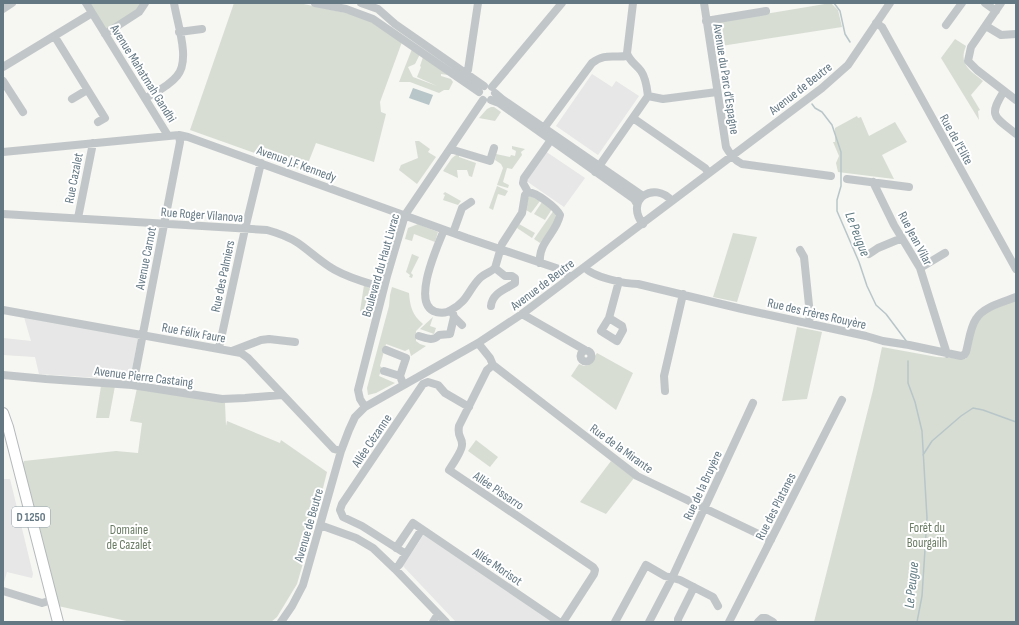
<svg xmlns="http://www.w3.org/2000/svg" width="1019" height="625" viewBox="0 0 1019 625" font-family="'Sofia Sans Condensed',sans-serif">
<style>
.built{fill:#e6e7e6}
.green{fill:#d7ddd3}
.water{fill:#b8c6c9}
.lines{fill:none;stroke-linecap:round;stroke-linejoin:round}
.stream{stroke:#b8c6c9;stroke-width:1.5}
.major-casing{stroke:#b4b9bc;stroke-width:12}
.minor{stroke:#c1c6c8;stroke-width:8}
.major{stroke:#fff;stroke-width:10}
.labels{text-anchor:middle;stroke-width:4;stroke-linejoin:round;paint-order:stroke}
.shield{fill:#fff;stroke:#92a0a9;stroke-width:1}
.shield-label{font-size:12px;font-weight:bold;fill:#647884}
.street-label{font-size:13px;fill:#647884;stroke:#fff}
.park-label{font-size:13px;fill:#6a7b63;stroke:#fff}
.water-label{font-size:14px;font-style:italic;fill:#5f7a81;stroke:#fff}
</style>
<rect width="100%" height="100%" fill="#f6f6f2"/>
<path class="built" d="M 592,74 L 612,87 L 616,81 L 639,96 L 598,155 L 556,126 Z
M 545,151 L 585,178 L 564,207 L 525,180 Z
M 24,317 L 138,338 L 130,380 L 39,374 L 35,357 L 3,355 L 3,338 L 31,341 Z
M 3,479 L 10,479 L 33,574 L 32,578 L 7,572 L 3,585 Z
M 424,534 L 554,622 L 456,622 L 403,566 Z"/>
<path class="green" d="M 89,3 L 142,3 L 138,12 L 107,32 Z
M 234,3 L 299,3 L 355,15 L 363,17 L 402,42 L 380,102 L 381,112 L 386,114 L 374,162 L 316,143 L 305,171 L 190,130 Z
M 831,3 L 838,10 L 842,27 L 715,47 L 712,23 Z
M 955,39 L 966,46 C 958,65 971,71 983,81 L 971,95 L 980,110 L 978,111 L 979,120 L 941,58 Z
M 412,49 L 420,54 L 415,64 L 408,67 L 413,77 L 437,86 L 417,77 L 421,67 L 420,66 L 423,57 L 448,75 L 441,74 L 441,76 L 451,79 L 453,82 L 449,90 L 444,90 L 439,93 L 410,82 L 399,82 Z
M 491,107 L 494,107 L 501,112 L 495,121 L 479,118 L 487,109 Z
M 857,116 L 858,118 L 861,117 L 869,136 L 895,122 L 907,142 L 882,155 L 894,179 L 838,172 L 836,163 L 839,156 L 833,142 L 835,142 L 835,128 Z
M 415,141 L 419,141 L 430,149 L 428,152 L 436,157 L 417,184 L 399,170 L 401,165 L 418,158 Z
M 512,146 L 525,149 L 521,152 L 522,155 L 512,169 L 507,168 L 503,182 L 509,185 L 508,188 L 497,185 L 503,168 L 501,164 L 495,160 L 496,154 L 510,157 L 511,155 L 515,156 L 516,151 L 512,149 Z
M 456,155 L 459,155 L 459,157 L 476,163 L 472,177 L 469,176 L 467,170 L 457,170 L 458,178 L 443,171 L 452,158 Z
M 497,186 L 508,191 L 505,196 L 498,194 L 493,210 L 489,208 Z
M 445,192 L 461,201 L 458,205 L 443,200 L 445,195 L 443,194 Z
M 530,196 L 540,201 L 531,213 L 526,210 L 528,198 Z
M 542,202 L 552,209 L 545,220 L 534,214 Z
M 554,210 L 555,212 L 556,220 L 540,243 L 534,239 Z
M 418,224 L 438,232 L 435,242 L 414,234 L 412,241 L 405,239 L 408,228 Z
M 519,224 L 535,233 L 532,238 L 517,228 Z
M 733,233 L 757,237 L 737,302 L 713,297 Z
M 412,254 L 419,257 L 411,273 L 413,275 L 412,278 L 409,277 L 410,275 L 406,272 Z
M 364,285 L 371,289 L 376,296 L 373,313 L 369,314 L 360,311 Z
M 392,287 L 409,293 C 410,306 412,315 423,324 L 416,331 L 416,341 L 420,344 L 426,346 L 411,356 L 409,349 L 405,351 L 386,344 L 380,366 L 382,368 L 379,376 L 395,383 L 376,393 L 368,395 L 367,388 L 389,306 L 390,295 Z
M 1016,300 L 1016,622 L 814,622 L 873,390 L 882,347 L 937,357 L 966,359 L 977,320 L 983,314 Z
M 433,317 L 430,326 L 436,328 L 434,334 L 420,329 Z
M 797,327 L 822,332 L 807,399 L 782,401 Z
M 597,353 L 633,373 L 616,410 L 571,376 L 579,364 L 584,366 L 589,365 Z
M 101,386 L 115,386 L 109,418 L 96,418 Z
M 137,388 L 225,403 L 226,426 L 227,421 L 280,443 L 281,440 L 327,472 L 315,520 L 309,519 L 312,532 L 297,584 L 277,617 L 271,622 L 131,622 L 58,606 L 38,521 L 22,466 L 24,461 L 116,451 L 138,453 L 142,423 L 130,421 Z
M 476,440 L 498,457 L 490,467 L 468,451 Z
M 611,461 L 634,478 L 606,514 L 580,502 Z"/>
<path class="water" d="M 413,88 L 433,95 L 429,105 L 409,98 Z"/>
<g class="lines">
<path class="stream" d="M 834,3 L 840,11 L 845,34 L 850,42
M 812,104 L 815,108 L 822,112 L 832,125 L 841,152 L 841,186 L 837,200 L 837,211 L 859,262 L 867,286 L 876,305 L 886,314 L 907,342
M 908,361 L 908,383 L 915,402 L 922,431 L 927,518 L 922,596 L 917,622
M 923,455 L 932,441 L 961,416 L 973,408 L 983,410 L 1016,422"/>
<defs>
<path id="major" d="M 3,413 L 8,427 L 58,622"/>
</defs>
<use href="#major" class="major-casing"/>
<path class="minor" d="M 86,3 L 167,134 L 168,136
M 315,3 L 346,9 L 373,19 L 479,92
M 361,3 L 378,9 L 395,24 L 484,86
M 704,3 L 726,147 C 731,155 734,160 742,164 L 831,176
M 985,3 L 996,11
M 1001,3 L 971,47 L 968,61 L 977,70 L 1016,100
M 3,9 L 12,3
M 706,21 L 766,11
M 876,23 L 882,27 L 1016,269
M 946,25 L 962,3
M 986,26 L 1001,35 L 1016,34
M 179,32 L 202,29
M 105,34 L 139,12 L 145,3
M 55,37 L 105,118 L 98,122
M 3,67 L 92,13
M 465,77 L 468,70 L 478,3
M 3,81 L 23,112
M 492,87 L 562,3
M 1004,91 C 988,117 994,116 1016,134
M 495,93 L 502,99 L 643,196
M 648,96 L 663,99 L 717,92
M 146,98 C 156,92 169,86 177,76 C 191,60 177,23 174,3
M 72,99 L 87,90
M 491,100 L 499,103 L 634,199 L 637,204
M 633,118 L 705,168 L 709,173
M 541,132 L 592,63 C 605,53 613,58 627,56
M 450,149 L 490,161 L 494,148
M 3,152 L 179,135 L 188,137 L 467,238 L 565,271 L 570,278
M 595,172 L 648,96 C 647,88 646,78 641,71 C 636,64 629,61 627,53 L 633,3
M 847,179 L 909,187
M 873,182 L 894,225 L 920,268 L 947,354
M 528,192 L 523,183 L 524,178 L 553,137
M 3,214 L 267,230 C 278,233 289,237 298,243 C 311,252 322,263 335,270 C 351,279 368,283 384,288
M 78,218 L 93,143
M 643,224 C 624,200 654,180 672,201
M 444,230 C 438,245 410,305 436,312 C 441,313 447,313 451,310 C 468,301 468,290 480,278 C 484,274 491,272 495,268 L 502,244 L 522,213 L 525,195 L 528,192 C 537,193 556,207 560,215 C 556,234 538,242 540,263
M 453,233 L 462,208 L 471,202
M 800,250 L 804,257 L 810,315 L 809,323
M 869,254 L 878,248 L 902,238
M 585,267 C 591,277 626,284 638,284 L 742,309 L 866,336 L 883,341 L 909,345 L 961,356 L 964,355 L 966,352 C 969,341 970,328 976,319 C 983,307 1003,302 1016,297
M 920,268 L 945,253
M 491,306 C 492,293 506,289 515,283 L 515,278 L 512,276 L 505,276 L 495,268
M 3,310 L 241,353 L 248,358 L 334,449 L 341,451
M 522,314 L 585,350
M 454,317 L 462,325
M 609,318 L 622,326 L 623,330 L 617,341 L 601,331 L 609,318 L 619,281
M 419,336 C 426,338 433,342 439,335 L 450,334 L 454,317 L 452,310
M 478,343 L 490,358 L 493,365 L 637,476 L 771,540
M 219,348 L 245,229 L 261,163
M 386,350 L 406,358 L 400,376
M580.5 356a5.5 5.5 0 1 1 11 0a5.5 5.5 0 1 1-11 0Z
M 232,351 L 261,340 L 269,339 L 295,342
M 493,365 L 487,370 L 459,426 C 457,438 462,436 462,444 C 463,450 452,465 449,470 L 593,567 L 595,570 L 594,574 L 563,622
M 384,371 L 400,376 L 402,381
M 3,375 L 46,379 L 132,385 L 222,399 L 245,398 L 282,395
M 132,385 L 134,380 L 180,142 L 179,135
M 665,391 L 664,376 L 683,294
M 365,407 L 360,399 L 358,390 L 387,276 L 405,215 L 483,100
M 320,525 L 356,538 L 373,548 L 395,569 L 446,622
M 396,548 L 413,523 L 559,622
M 406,554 L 362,526 L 343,517 L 340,510 L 342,504 L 423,384 L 428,382 L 438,385 L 445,393 L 469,407
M 395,569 L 399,565 L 422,529
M 3,591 L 42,603 L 52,600
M 281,622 L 292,606 L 303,585 L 341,451 L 349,430 L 355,417 L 365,407 L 478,343 L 522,314 L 822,88 L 848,65 L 890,3
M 433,622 L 438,614
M 615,622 L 646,565 L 665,576 L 680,580 L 713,597 L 718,606
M 649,622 L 672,578 L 753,403
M 678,622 L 678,619 L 694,587
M 729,622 L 842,400
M 758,622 L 762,618 L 766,618 L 773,622"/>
<use href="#major" class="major"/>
</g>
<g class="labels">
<rect class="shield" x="12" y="507" width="38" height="20" rx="3"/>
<g class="shield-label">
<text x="31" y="521">D 1250</text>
</g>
<g class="street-label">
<text transform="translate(144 73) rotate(58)" y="5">Avenue Mahatmah Gandhi</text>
<text transform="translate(727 79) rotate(81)" y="5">Avenue du Parc d'Espagne</text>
<text transform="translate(800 88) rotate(-38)" y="5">Avenue de Beutre</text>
<text transform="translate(957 139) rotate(61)" y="5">Rue de l'Elite</text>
<text transform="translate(297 163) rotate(20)" y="5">Avenue J.F Kennedy</text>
<text transform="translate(73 178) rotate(-79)" y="5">Rue Cazalet</text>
<text transform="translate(202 214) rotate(4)" y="5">Rue Roger Vilanova</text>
<text transform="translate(916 238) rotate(62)" y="5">Rue Jean Vilar</text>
<text transform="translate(145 258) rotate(-79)" y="5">Avenue Carnot</text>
<text transform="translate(380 265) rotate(-74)" y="5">Boulevard du Haut Livrac</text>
<text transform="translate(222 276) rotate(-78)" y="5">Rue des Palmiers</text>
<text transform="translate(542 284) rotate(-37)" y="5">Avenue de Beutre</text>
<text transform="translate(817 313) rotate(13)" y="5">Rue des Frères Rouyère</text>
<text transform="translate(194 332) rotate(10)" y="5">Rue Félix Faure</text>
<text transform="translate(144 376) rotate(7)" y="5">Avenue Pierre Castaing</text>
<text transform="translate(371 440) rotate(-56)" y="5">Allée Cézanne</text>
<text transform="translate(622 448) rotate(36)" y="5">Rue de la Mirante</text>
<text transform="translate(702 485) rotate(-65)" y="5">Rue de la Bruyère</text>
<text transform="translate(499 490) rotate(34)" y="5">Allée Pissarro</text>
<text transform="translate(775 506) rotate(-63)" y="5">Rue des Platanes</text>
<text transform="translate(308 525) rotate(-74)" y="5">Avenue de Beutre</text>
<text transform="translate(498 566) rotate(34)" y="5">Allée Morisot</text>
</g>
<g class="park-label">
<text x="927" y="532">Forêt du<tspan x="927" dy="15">Bourgailh</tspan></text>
<text x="129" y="534">Domaine<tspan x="129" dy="15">de Cazalet</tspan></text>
</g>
<g class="water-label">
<text transform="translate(858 234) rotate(69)" y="5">Le Peugue</text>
<text transform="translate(911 585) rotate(-84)" y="5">Le Peugue</text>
</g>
</g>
<rect width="1019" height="625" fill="none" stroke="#647884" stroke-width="8"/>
</svg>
